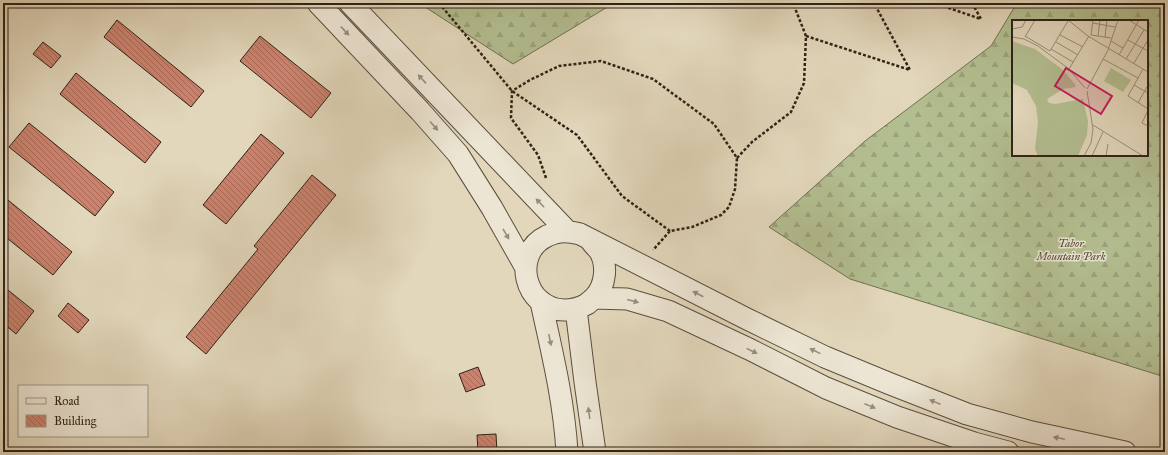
<svg xmlns="http://www.w3.org/2000/svg" width="1168" height="455" viewBox="0 0 1168 455" font-family="'IM FELL Great Primer',serif">
<style>
.forest{fill:url(#forest-firs);stroke:#717054;fill-rule:evenodd}
.building{fill:url(#building-back-hatch);stroke:#2f2217}
.lines{fill:none;stroke-linecap:round;stroke-linejoin:round}
.tertiary-casing{stroke:#5c4f40;stroke-width:23}
.path{stroke:#2f2217;stroke-width:2.5;stroke-dasharray:3 2;stroke-linecap:butt}
.tertiary{stroke:#ece5d3;stroke-width:21}
.oneway{fill:#978d7e}
.labels{text-anchor:middle;stroke-width:3;stroke-linejoin:round;paint-order:stroke}
.park-label{font-size:11px;font-style:italic;fill:#504935;stroke:#ece5d3}
.inset-road{fill:none;stroke:#9a8f79;stroke-width:1}
.view{fill:#c2185b;fill-opacity:0.15;stroke:#c2185b;stroke-width:2}
.inset-edge{fill:none;stroke:#2f2217;stroke-width:2}
</style>
<defs>
<pattern id="forest-firs" width="22" height="20" patternUnits="userSpaceOnUse"><rect width="22" height="20" fill="#b3be90"/><path d="M5 1l3.5 6h-7zM16 11l3.5 6h-7z" fill="#9aa37b"/></pattern>
<pattern id="building-back-hatch" width="6" height="6" patternUnits="userSpaceOnUse"><rect width="6" height="6" fill="#cd826d"/><path d="M-1 5l2 2M0 0l6 6M5-1l2 2" fill="none" stroke="#a76a59"/></pattern>
</defs>
<rect width="100%" height="100%" fill="#e2d7bb"/>
<filter id="stains"><feTurbulence type="fractalNoise" baseFrequency=".005" numOctaves="4"/><feColorMatrix values="0 0 0 0 .2 0 0 0 0 .09 0 0 0 0 .02 0 0 0 .5 -.17"/></filter>
<radialGradient id="worn" r=".72"><stop offset=".6" stop-color="#630" stop-opacity="0"/><stop offset="1" stop-color="#630" stop-opacity=".3"/></radialGradient>
<path class="forest" d="M 419,3 L 614,3 L 513,64 Z
M 1017,3 L 1165,3 L 1165,377 L 850,279 L 769,227 L 865,141 L 991,46 ZM 1013,21 L 1147,21 L 1147,155 L 1013,155 Z"/>
<path class="building" d="M 117,20 L 204,91 L 191,107 L 104,37 Z
M 260,36 L 331,93 L 311,118 L 240,61 Z
M 43,42 L 61,56 L 51,68 L 33,54 Z
M 76,73 L 161,142 L 145,163 L 60,94 Z
M 29,123 L 114,192 L 95,216 L 9,147 Z
M 261,134 L 284,153 L 226,224 L 203,205 Z
M 312,175 L 336,195 L 206,354 L 186,337 L 258,249 L 254,246 Z
M 3,196 L 72,252 L 53,275 L 3,235 Z
M 3,286 L 34,311 L 16,334 L 3,323 Z
M 68,303 L 89,320 L 78,333 L 58,316 Z
M 478,367 L 485,385 L 466,392 L 459,374 Z
M 496,434 L 497,452 L 478,452 L 477,435 Z"/>
<g class="lines">
<defs>
<path id="tertiary" d="M 318,3 L 420,111 L 458,154 L 492,208 L 526,268
M 350,3 L 567,231
M 591,241 C 593,244 596,247 599,250 C 608,264 606,286 594,298 C 592,300 589,302 587,304 C 580,308 572,310 564,310 C 524,309 511,253 547,236 C 554,233 561,231 568,232 C 572,232 576,233 580,234 L 747,319 L 825,357 L 888,383 L 967,414 L 1032,432 L 1125,452
M 594,298 L 627,299 L 668,311 L 749,349 L 826,388 L 897,417 L 974,443 L 1008,452
M 541,302 C 552,352 564,401 567,452
M 576,309 L 585,382 L 595,452"/>
</defs>
<use href="#tertiary" class="tertiary-casing"/>
<path class="path" d="M 439,3 L 512,91 L 577,135 L 622,196 L 670,231
M 934,3 L 981,19 L 972,3
M 806,36 L 910,70 L 874,3
M 737,158 L 752,142 L 791,112 L 804,83 L 806,36 L 793,3
M 546,178 L 538,155 L 511,118 L 512,91 L 530,80 L 559,66 L 601,61 L 653,79 L 714,124 L 737,158 L 735,189 L 729,207 L 721,215 L 692,227 L 670,231 L 653,250"/>
<use href="#tertiary" class="tertiary"/>
</g>
<defs><path id="oneway-solid" d="M-6-.8H1V-3.2L6.5 0L1 3.2V.8H-6Z"/></defs>
<g class="oneway">
<use href="#oneway-solid" transform="translate(345 31) rotate(47)"/>
<use href="#oneway-solid" transform="translate(422 79) rotate(-133)"/>
<use href="#oneway-solid" transform="translate(434 126) rotate(49)"/>
<use href="#oneway-solid" transform="translate(540 203) rotate(-134)"/>
<use href="#oneway-solid" transform="translate(506 234) rotate(60)"/>
<use href="#oneway-solid" transform="translate(698 294) rotate(-153)"/>
<use href="#oneway-solid" transform="translate(633 301) rotate(15)"/>
<use href="#oneway-solid" transform="translate(550 340) rotate(78)"/>
<use href="#oneway-solid" transform="translate(752 351) rotate(26)"/>
<use href="#oneway-solid" transform="translate(815 351) rotate(-154)"/>
<use href="#oneway-solid" transform="translate(935 402) rotate(-158)"/>
<use href="#oneway-solid" transform="translate(870 406) rotate(22)"/>
<use href="#oneway-solid" transform="translate(589 413) rotate(-98)"/>
<use href="#oneway-solid" transform="translate(1059 438) rotate(-168)"/>
</g>
<g class="labels">
<g class="park-label">
<text x="1071" y="247">Tabor<tspan x="1071" dy="13">Mountain Park</tspan></text>
</g>
</g>
<g transform="translate(1012 20)">
<rect width="136" height="136" fill="#e2d7bb"/>
<path d="M 0,21 L 23,29 L 51,50 L 62,63 L 64,67 L 51,69 L 35,79 L 37,83 L 43,84 L 71,79 L 76,101 L 75,115 L 66,136 L 26,136 L 23,129 L 26,102 L 24,86 L 15,70 L 0,63 Z" fill="#b3be90"/>
<path d="M 99,48 L 119,60 L 111,72 L 92,61 Z" fill="#b3be90"/>
<path class="inset-road" d="M 56,0 L 76,16 L 136,52M 81,0 L 79,15 L 99,18M 117,0 L 136,12M 81,3 L 103,7M 0,9 L 10,7 L 14,0M 48,15 L 71,27M 13,16 L 38,31 L 56,1M 86,16 L 88,0M 0,17 L 12,19 L 26,26 L 57,49 L 73,68M 13,17 L 23,0M 93,17 L 95,0M 116,20 L 136,31M 99,21 L 111,28M 44,22 L 66,35M 39,29 L 61,42M 107,35 L 127,0M 91,39 L 126,58M 114,39 L 132,10M 122,43 L 136,20M 57,49 L 77,16M 131,49 L 116,76 L 136,89M 122,65 L 136,73M 75,69 L 96,30 L 106,0M 126,83 L 136,65M 136,90 L 130,103 L 136,106M 81,105 L 131,136M 72,136 L 79,123 L 81,109 L 75,71M 80,136 L 91,112M 94,136 L 96,124"/>
<path class="view" d="M 54,48 L 100,76 L 89,94 L 43,66 Z"/>
<rect width="136" height="136" class="inset-edge"/>
</g>
<rect width="1168" height="455" fill="none" stroke="#e2d7bb" stroke-width="16"/>
<rect x="4" y="4" width="1160" height="447" fill="none" stroke="#2f2217" stroke-width="2"/>
<rect x="8" y="8" width="1152" height="439" fill="none" stroke="#2f2217"/>
<rect x="18" y="385" width="130" height="52" fill="#ece5d3" stroke="#a09788"/>
<rect x="26" y="398" width="20" height="6" fill="#ece5d3" stroke="#a09788"/>
<text x="54" y="405" font-size="12" fill="#2f2217">Road</text>
<rect x="26" y="415" width="20" height="12" fill="url(#building-back-hatch)" stroke="#a09788"/>
<text x="54" y="425" font-size="12" fill="#2f2217">Building</text>
<rect width="100%" height="100%" filter="url(#stains)"/>
<rect width="100%" height="100%" fill="url(#worn)"/>
</svg>
